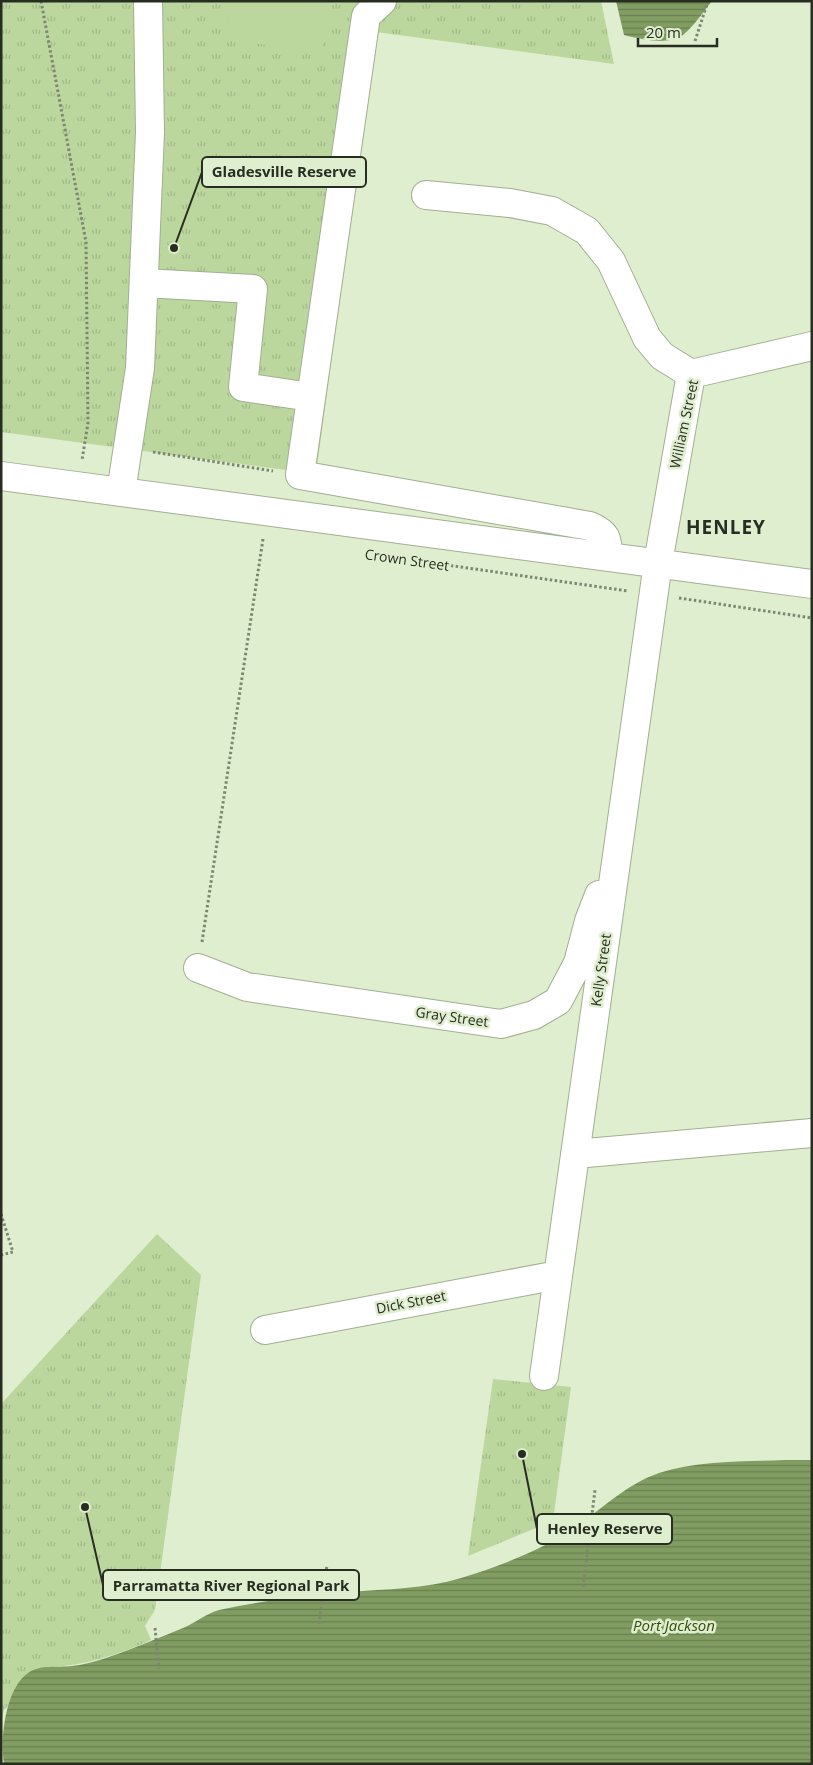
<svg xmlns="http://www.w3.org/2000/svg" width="813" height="1765" viewBox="0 0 813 1765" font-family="'Open Sans',sans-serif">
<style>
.park{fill:url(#park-tufts)}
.pitch{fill:#bcd79e}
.water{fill:url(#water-rules)}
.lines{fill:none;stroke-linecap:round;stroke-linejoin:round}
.minor-casing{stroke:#a1af92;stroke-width:30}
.path{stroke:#7c8771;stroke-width:3;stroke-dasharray:2.5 2.5;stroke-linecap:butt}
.minor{stroke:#fff;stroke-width:28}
.labels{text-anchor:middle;stroke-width:5;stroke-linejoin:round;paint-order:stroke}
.street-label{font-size:14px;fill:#282d21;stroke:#deeece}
.water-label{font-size:15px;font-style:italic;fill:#354e0b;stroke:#deeece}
.district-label{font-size:19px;font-weight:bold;letter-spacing:1px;fill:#282d21;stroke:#deeece}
.leader{fill:none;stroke:#282d21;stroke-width:2}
.callout-dot{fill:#282d21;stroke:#deeece;stroke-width:2}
.callout{fill:#deeece;stroke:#282d21;stroke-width:2}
.callout-label{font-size:15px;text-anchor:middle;font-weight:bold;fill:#282d21}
</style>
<defs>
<pattern id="park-tufts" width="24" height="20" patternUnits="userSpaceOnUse" patternTransform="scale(1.25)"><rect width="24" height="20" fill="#bcd79e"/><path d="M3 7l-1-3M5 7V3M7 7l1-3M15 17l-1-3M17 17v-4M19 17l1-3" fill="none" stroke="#a2b988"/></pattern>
<pattern id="water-rules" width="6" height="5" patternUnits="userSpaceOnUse" patternTransform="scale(1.25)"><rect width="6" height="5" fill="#819d61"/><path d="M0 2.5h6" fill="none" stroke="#6a8050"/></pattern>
</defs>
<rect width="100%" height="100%" fill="#deeece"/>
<path class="park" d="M 1,1 L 601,1 L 614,64 L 376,32 L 316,474 L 1,432 Z
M 157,1234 L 201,1275 L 155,1610 L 145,1626 L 151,1640 C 117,1655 85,1666 48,1667 L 4,1710 L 1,1722 L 1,1404 Z
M 493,1379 L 571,1387 L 553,1521 L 468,1556 Z"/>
<path class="pitch" d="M 229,1 L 327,1 L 322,52 L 225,40 Z"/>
<path class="water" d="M 616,1 L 712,1 C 703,12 695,25 684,34 C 671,46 640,39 624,35 Z
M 785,1460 L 812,1460 L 812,1764 L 4,1764 C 0,1739 5,1689 28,1673 C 40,1664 58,1668 72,1666 C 82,1665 93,1662 103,1659 C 130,1650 156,1639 183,1628 C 195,1623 207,1613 219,1610 C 262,1601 305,1595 349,1592 C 387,1589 424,1589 461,1578 C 500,1566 542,1550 576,1527 C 603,1508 627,1484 659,1473 C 698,1460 744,1462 785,1460 Z"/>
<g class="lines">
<defs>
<path id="minor" d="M 382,1 L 366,16 L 300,475 L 590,526 C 608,534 607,539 608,557
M 426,195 L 510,203 L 552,211 L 587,231 L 611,261 L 647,338 L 662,356 L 691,374
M 144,283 L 253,289 L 243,387 L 311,397
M 691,374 L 812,346
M 1,476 L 812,584
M 121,492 L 140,368 L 150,132 L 148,1
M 198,968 L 247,987 L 501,1024 L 534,1015 L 558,1001 L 578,963 L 589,921 L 599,895
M 575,1154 L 812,1133
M 265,1330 L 558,1275
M 544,1376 L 658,563 L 691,374"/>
</defs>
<use href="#minor" class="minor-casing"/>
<path class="path" d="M 41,1 L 86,242 L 88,423 L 82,460
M 695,41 L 708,1
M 153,452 L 273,471
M 426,562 L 628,591
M 679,598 L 812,618
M 202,942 L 263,539
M 1,1214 L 13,1252 L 1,1255
M 583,1587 L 595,1490
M 319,1624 L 327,1565
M 155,1628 L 159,1669
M 4,1764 L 4,1763"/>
<use href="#minor" class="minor"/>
</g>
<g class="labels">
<g class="street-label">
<text transform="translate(684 424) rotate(-78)" y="5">William Street</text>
<text transform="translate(407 560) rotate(8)" y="5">Crown Street</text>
<text transform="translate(601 970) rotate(-82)" y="5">Kelly Street</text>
<text transform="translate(452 1017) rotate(8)" y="5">Gray Street</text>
<text transform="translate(411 1302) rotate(-11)" y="5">Dick Street</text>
</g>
<g class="water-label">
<text x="674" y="1631">Port Jackson</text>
</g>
<g class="district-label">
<text x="726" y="534">HENLEY</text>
</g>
</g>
<path class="leader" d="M174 248L202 172M522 1454L537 1529M85 1507L103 1585"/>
<g class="callout-dot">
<circle cx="174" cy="248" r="5"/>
<circle cx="522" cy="1454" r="5"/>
<circle cx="85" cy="1507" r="5"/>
</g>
<g class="callout">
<rect x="202" y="157" width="164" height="30" rx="5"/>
<rect x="537" y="1514" width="135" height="30" rx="5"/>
<rect x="103" y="1570" width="256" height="30" rx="5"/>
</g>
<g class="callout-label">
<text x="284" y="177">Gladesville Reserve</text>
<text x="605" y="1534">Henley Reserve</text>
<text x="231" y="1591">Parramatta River Regional Park</text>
</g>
<rect width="813" height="1765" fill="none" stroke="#282d21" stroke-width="5"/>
<path d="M638 38v8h79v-8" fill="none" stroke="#282d21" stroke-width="2.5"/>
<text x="646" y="38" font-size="15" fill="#282d21" stroke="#deeece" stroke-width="4" paint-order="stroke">20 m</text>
</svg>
